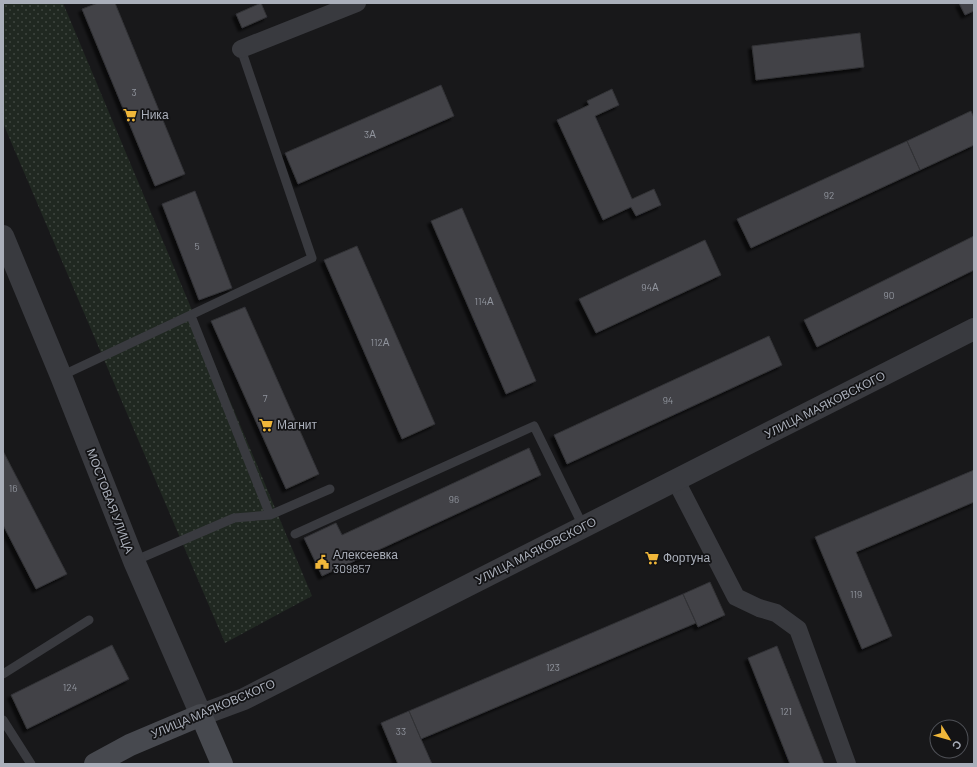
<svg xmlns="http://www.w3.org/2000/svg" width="977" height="767" viewBox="0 0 977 767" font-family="Barlow,sans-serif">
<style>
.park{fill:url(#park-dots)}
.building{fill:#424347;stroke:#323236;filter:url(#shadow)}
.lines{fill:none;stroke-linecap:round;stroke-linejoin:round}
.service{stroke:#393a3f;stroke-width:9}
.minor{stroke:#393a3f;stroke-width:18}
.tertiary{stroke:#393a3f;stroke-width:22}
.secondary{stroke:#47494f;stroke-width:22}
.labels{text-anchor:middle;stroke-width:3.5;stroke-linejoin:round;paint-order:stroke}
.number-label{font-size:10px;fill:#90949d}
.poi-label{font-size:12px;fill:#aaafba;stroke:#131315;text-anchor:start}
.street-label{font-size:12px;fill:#aaafba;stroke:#131315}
</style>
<defs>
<pattern id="park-dots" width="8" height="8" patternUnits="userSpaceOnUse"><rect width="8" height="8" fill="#202821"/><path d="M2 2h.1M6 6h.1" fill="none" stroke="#3e453f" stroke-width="1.8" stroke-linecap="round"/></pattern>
<filter id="shadow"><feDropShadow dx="-3.5" dy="3.5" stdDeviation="1" flood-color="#0009"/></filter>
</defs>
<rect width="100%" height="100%" fill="#18181a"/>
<path class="park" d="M 3,3 L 63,3 L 312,596 L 225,643 L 3,123 Z"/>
<path class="building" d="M 98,3 L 115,3 L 185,174 L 155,186 L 82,9 Z
M 261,3 L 267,17 L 242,28 L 236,14 Z
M 959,3 L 973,3 L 974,11 L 965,15 Z
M 860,33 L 864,67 L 756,80 L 752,46 Z
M 441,85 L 454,116 L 298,184 L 285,153 Z
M 612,89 L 619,105 L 595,116 L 632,199 L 654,189 L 661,205 L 636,216 L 631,207 L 603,220 L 557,120 L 589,105 L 587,101 Z
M 971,111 L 974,118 L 974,145 L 920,170 L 907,141 Z
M 907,141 L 920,170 L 751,248 L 737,219 Z
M 195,191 L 232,288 L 199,300 L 162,204 Z
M 462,208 L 536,381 L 506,394 L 431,221 Z
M 974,236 L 974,270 L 817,347 L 804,320 Z
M 705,240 L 721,275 L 596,333 L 579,299 Z
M 357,246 L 435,424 L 402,439 L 324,260 Z
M 245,307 L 319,474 L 286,489 L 211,321 Z
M 769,336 L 782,365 L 567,464 L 554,435 Z
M 529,448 L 541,475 L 322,576 L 304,538 L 336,523 L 342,535 Z
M 3,451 L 67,574 L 36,589 L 3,525 Z
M 974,470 L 974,502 L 856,552 L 892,636 L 862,649 L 815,537 Z
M 710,582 L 725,615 L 698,627 L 683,594 Z
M 683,594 L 696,623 L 421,739 L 409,711 Z
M 112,645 L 129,679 L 27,729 L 11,695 Z
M 777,646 L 824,764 L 790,764 L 748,658 Z
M 409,711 L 421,739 L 432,764 L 398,764 L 381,723 Z"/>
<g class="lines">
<path class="service" d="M 191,316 L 270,515
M 61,376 L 312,258 L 241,49
M 295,534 L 534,426 L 583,526
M 134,561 L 234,518 L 270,515 L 330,489
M 3,674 L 89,620
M 3,720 L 31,764"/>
<path class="minor" d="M 241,49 L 357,3
M 675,479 L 736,597 L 759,608 L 776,613 L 798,629 L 847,764"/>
<path class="tertiary" d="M 3,236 L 61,376 L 134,561 L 201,715 L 244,699 L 974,329"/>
<path class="secondary" d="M 95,764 L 130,745 L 201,715 L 222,764"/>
</g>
<defs>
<symbol id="supermarket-bare" viewBox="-9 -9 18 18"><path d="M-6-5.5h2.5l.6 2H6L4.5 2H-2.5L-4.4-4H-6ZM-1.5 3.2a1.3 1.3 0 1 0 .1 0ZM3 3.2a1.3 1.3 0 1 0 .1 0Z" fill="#f0b73a" stroke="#131315" stroke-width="2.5" paint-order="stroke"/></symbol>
<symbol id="civic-bare" viewBox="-9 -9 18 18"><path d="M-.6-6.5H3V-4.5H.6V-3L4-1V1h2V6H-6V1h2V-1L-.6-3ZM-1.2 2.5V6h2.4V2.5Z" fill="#f0b73a" stroke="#131315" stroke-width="2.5" paint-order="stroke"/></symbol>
</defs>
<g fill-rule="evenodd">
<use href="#supermarket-bare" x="120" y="105" width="20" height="20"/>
<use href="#supermarket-bare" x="256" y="415" width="20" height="20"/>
<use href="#supermarket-bare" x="642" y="548" width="20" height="20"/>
<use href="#civic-bare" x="312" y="552" width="20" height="20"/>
</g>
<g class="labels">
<g class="number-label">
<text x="134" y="96">3</text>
<text x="370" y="138">3А</text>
<text x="829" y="199">92</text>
<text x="197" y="250">5</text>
<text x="650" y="291">94А</text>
<text x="889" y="299">90</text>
<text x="484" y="305">114А</text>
<text x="380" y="346">112А</text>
<text x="265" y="402">7</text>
<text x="668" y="404">94</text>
<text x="13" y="492">16</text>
<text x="454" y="503">96</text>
<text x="856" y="598">119</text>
<text x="553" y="671">123</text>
<text x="70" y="691">124</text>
<text x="786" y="715">121</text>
<text x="401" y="735">33</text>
</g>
<g class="poi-label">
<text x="141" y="119">Ника</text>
<text x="277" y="429">Магнит</text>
<text x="333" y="559">Алексеевка<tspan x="333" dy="14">309857</tspan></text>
<text x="663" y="562">Фортуна</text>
</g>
<g class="street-label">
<text transform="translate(825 405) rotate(-27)" y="4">УЛИЦА МАЯКОВСКОГО</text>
<text transform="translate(110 501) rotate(69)" y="4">МОСТОВАЯ УЛИЦА</text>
<text transform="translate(536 551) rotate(-27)" y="4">УЛИЦА МАЯКОВСКОГО</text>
<text transform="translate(213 709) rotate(-23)" y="4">УЛИЦА МАЯКОВСКОГО</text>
</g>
</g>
<rect width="977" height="767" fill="none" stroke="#aaafba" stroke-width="8"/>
<g transform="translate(949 739) rotate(127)"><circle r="19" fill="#131315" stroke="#4f5157"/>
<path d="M0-3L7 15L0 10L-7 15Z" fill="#f0b73a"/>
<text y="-6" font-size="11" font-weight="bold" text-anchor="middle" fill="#aaafba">С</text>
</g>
</svg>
